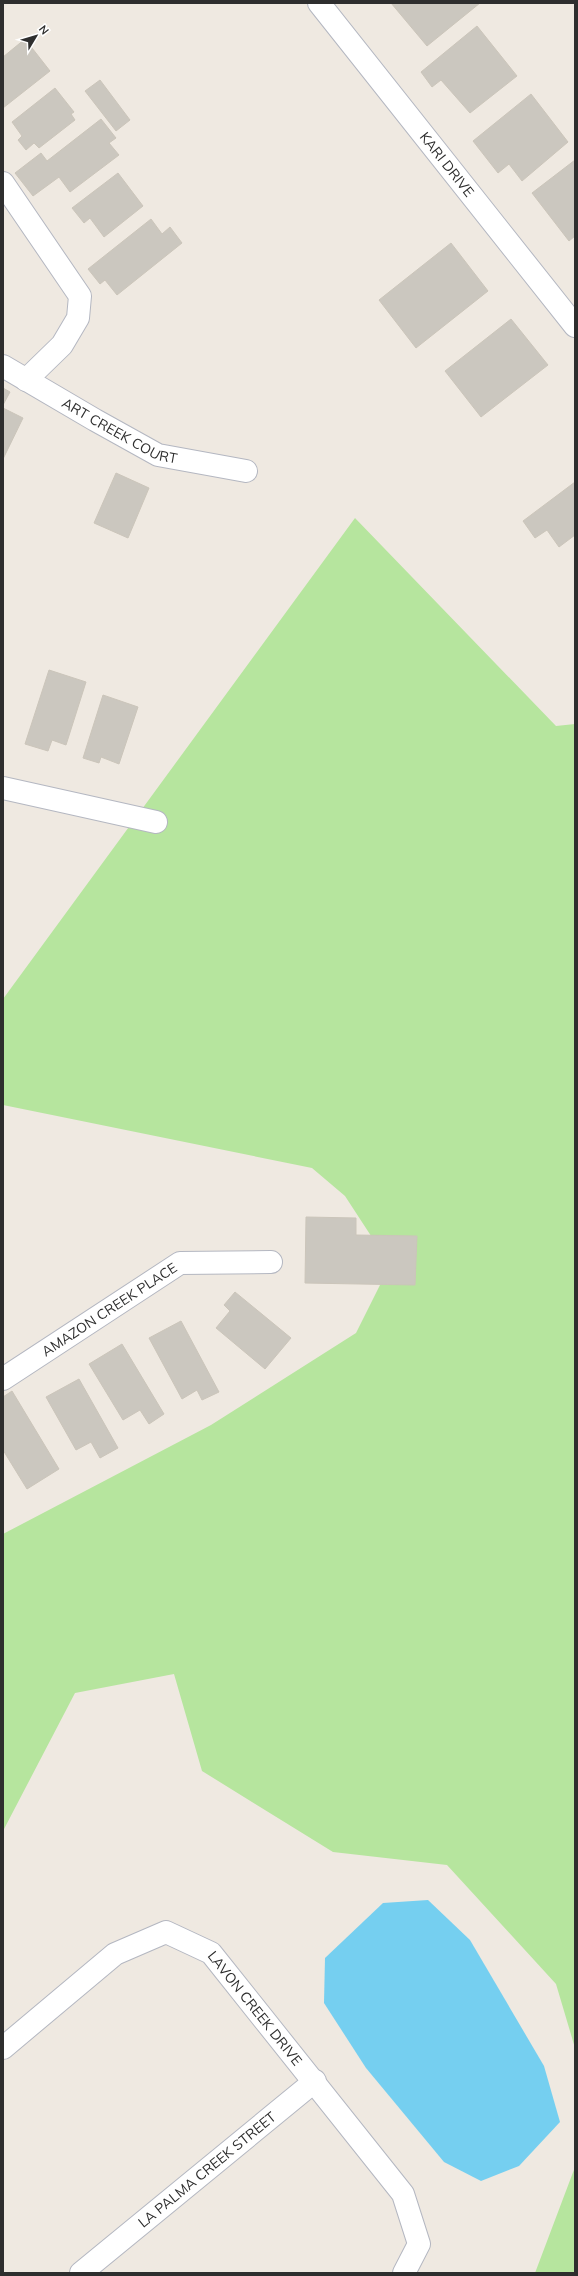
<svg xmlns="http://www.w3.org/2000/svg" width="578" height="2276" viewBox="0 0 578 2276" font-family="Mulish,sans-serif">
<style>
.green{fill:#b6e59e}
.water{fill:#75cff0}
.building{fill:#cbc7bf;stroke:#cbc5ba}
.lines{fill:none;stroke-linecap:round;stroke-linejoin:round}
.minor-casing{stroke:#b4b7c1;stroke-width:24}
.minor{stroke:#fff;stroke-width:22}
.labels{text-anchor:middle;stroke-width:3.5;stroke-linejoin:round;paint-order:stroke}
.street-label{font-size:14px;fill:#2e2e2e;stroke:#fff}
</style>
<rect width="100%" height="100%" fill="#efe9e1"/>
<path class="green" d="M 355,518 L 556,726 L 575,724 L 575,2048 L 556,1984 L 447,1865 L 333,1852 L 202,1771 L 174,1674 L 75,1693 L 3,1831 L 3,1534 L 211,1425 L 356,1333 L 390,1265 L 345,1196 L 312,1168 L 3,1105 L 3,999 Z
M 575,2167 L 575,2273 L 535,2273 Z"/>
<path class="water" d="M 428,1900 L 470,1940 L 544,2066 L 560,2122 L 519,2166 L 481,2181 L 444,2162 L 366,2068 L 324,2003 L 325,1958 L 383,1903 Z"/>
<path class="building" d="M 391,3 L 480,3 L 427,46 Z
M 477,26 L 517,76 L 470,113 L 441,80 L 432,87 L 421,72 Z
M 25,39 L 50,71 L 3,108 L 3,57 Z
M 100,80 L 130,120 L 116,131 L 85,91 Z
M 55,88 L 74,112 L 71,114 L 75,120 L 39,148 L 34,143 L 26,150 L 18,140 L 22,136 L 12,122 Z
M 531,94 L 568,142 L 522,181 L 509,164 L 498,173 L 473,141 Z
M 101,119 L 116,138 L 109,143 L 119,155 L 70,192 L 59,177 L 33,196 L 15,173 L 41,153 L 47,161 Z
M 575,160 L 575,236 L 569,241 L 532,193 Z
M 118,173 L 143,206 L 104,237 L 90,218 L 84,223 L 72,208 Z
M 151,219 L 162,234 L 170,227 L 182,243 L 117,295 L 105,280 L 100,284 L 88,269 Z
M 451,243 L 488,291 L 416,348 L 379,300 Z
M 511,319 L 548,365 L 481,417 L 445,371 Z
M 3,388 L 10,392 L 3,405 Z
M 3,408 L 23,418 L 3,459 Z
M 116,473 L 149,488 L 128,538 L 94,523 Z
M 575,482 L 575,535 L 559,547 L 547,530 L 535,538 L 523,521 Z
M 49,670 L 86,682 L 66,745 L 52,740 L 48,751 L 25,744 Z
M 103,695 L 138,707 L 119,764 L 101,757 L 99,763 L 83,758 Z
M 306,1217 L 356,1218 L 356,1235 L 417,1236 L 415,1285 L 305,1283 Z
M 235,1292 L 291,1338 L 265,1369 L 216,1328 L 230,1311 L 224,1305 Z
M 181,1321 L 219,1392 L 202,1400 L 197,1390 L 182,1399 L 149,1338 Z
M 122,1344 L 164,1414 L 149,1424 L 140,1410 L 123,1420 L 89,1364 Z
M 79,1379 L 118,1448 L 100,1458 L 91,1442 L 76,1450 L 46,1397 Z
M 12,1391 L 59,1469 L 27,1489 L 3,1450 L 3,1397 Z"/>
<g class="lines">
<defs>
<g id="minor">
<path id="s1" d="M 319,3 L 575,326"/>
<path d="M 3,183 L 80,296 L 78,318 L 62,345 L 26,380"/>
<path id="s2" d="M 3,366 L 95,420 L 158,455 L 246,471"/>
<path d="M 3,788 L 156,822"/>
<path id="s3" d="M 3,1379 L 180,1263 L 271,1262"/>
<path id="s4" d="M 3,2048 L 115,1954 L 166,1932 L 211,1953 L 403,2194 L 419,2244 L 404,2273"/>
<path id="s5" d="M 81,2273 L 315,2081"/>
</g>
</defs>
<use href="#minor" class="minor-casing"/>
<use href="#minor" class="minor"/>
</g>
<g class="labels">
<g class="street-label">
<text dy="5" stroke="none"><textPath href="#s1" startOffset="206">KARI DRIVE</textPath></text>
<text dy="5" stroke="none"><textPath href="#s2" startOffset="134">ART CREEK COURT</textPath></text>
<text dy="5" stroke="none"><textPath href="#s3" startOffset="127">AMAZON CREEK PLACE</textPath></text>
<text dy="5" stroke="none"><textPath href="#s4" startOffset="322">LAVON CREEK DRIVE</textPath></text>
<text dy="5" stroke="none"><textPath href="#s5" startOffset="163">LA PALMA CREEK STREET</textPath></text>
</g>
</g>
<rect width="578" height="2276" fill="none" stroke="#2e2e2e" stroke-width="8"/>
<g transform="translate(36 36) rotate(52)" stroke="#ffffff" stroke-width="3" paint-order="stroke">
<path d="M0-3L7 15L0 10L-7 15Z" fill="#2e2e2e"/>
<text y="-6" font-size="11" font-weight="bold" text-anchor="middle" fill="#2e2e2e">N</text>
</g>
</svg>
